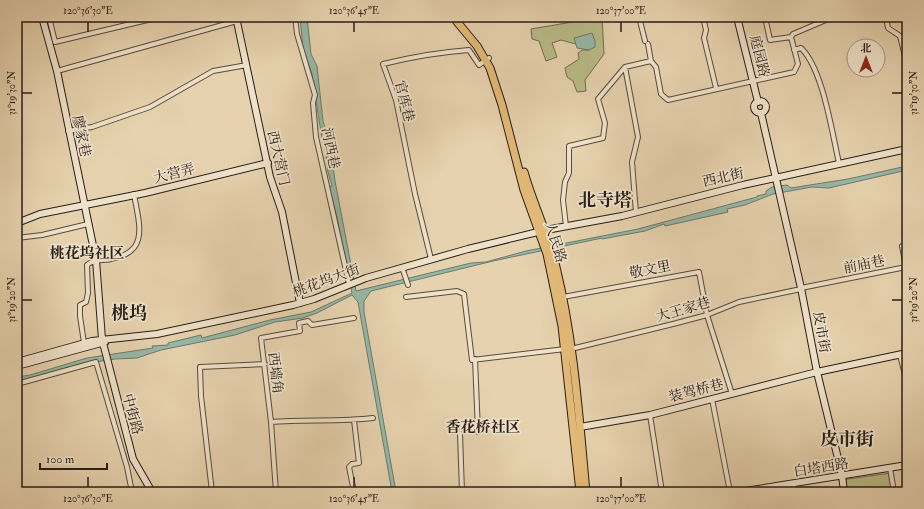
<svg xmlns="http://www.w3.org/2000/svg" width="924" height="509" viewBox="0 0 924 509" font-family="'IM FELL Double Pica','Noto Serif SC',serif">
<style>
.green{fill:#b9bb87;stroke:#706c4f}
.water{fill:#97b8a7;stroke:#6b7a6d}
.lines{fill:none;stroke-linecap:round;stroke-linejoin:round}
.street-casing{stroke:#584a3d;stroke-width:6}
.secondary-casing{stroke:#281d17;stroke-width:8}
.primary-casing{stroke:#281d17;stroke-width:9}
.street{stroke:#efe2ca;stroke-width:4}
.secondary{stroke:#efe2ca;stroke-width:6}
.primary{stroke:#e3b977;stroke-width:7}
.ticks{fill:none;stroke:#281d17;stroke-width:1.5}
.labels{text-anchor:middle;stroke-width:3.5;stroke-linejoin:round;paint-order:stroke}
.street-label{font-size:14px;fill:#281d17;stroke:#efe2ca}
.neighbourhood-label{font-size:15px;font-weight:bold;fill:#281d17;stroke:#efe2ca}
.district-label{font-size:18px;font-weight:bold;fill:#281d17;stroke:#efe2ca}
.neatline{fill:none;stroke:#281d17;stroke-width:1.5}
.ticks-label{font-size:10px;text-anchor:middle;fill:#281d17}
</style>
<rect width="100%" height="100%" fill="#e6d2ae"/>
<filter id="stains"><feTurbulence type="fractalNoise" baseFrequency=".005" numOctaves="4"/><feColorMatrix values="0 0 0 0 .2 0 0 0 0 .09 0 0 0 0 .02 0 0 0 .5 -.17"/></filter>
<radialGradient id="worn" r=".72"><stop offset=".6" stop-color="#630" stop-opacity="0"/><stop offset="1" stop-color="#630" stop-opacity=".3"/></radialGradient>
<path class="green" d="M 602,17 L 604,54 L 585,80 L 586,91 L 577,92 L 573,81 L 567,77 L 565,68 L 579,59 L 578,53 L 582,50 L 589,50 L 575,37 L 576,44 L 561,40 L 552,43 L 557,57 L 546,61 L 539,41 L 532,39 L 531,29 Z
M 891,473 L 894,492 L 847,492 L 846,480 L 848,479 Z"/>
<path class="water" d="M 300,17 L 307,17 L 311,54 L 317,66 L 323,121 L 330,144 L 335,181 L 356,291 L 471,263 L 486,262 L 526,251 L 638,229 L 757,197 L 757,196 L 766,194 L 766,191 L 772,187 L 787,185 L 791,188 L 848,179 L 907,166 L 907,170 L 829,188 L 812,187 L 773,194 L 745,205 L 727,209 L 728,212 L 665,226 L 664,224 L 645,231 L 602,239 L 602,238 L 493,261 L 371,291 L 364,301 L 364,312 L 396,492 L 392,492 L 358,302 L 352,295 L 317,313 L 303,318 L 275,322 L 235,335 L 161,350 L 137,358 L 115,359 L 81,364 L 17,383 L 17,377 L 30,375 L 87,358 L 153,348 L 152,346 L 168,345 L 168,343 L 201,335 L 202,338 L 270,320 L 311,312 L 352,293 L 337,217 L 329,187 L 332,186 L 328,172 L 324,139 L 322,139 L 312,74 L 303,49 Z
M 592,33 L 595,41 L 595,47 L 589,50 L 577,48 L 574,38 Z"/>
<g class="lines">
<defs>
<path id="street" d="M 49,17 L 55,42 L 160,17
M 295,17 L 297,34 L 315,95 L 313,103 L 316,137 L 349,284
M 639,17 L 645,41
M 703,17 L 706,30 L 704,38 L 716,88
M 765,17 L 770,40 L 791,37
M 886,17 L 888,28 L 900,36 L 907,65
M 648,44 L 651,61 L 656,67 L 661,94 L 668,100 L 794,72 L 798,64 L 791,37 L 793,34 L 833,17
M 794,50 L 801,48 C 823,69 832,133 839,163
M 625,67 L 638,137 L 632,162 L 636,213
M 57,71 L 237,21
M 68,131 L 92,127 L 150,107 L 213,71 L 247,65
M 566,226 L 563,200 L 565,182 L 569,173 L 569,146 L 603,138 L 605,123 L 598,99 L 625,67 L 651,61
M 17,238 L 42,235 L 88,224
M 431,259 L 415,194 L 396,100 L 383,64 C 412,57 440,52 469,50 L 479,65 L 489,58
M 402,267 L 408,285
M 801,288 L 906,267 L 902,246 L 907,244
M 406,297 L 457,291 L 464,294 L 472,360 L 565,349
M 563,297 L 699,272 L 707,315 L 732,394
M 84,343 L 80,316 L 80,305 L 86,302 L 88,293 L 87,265 C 94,259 102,261 111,259 C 150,252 139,224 134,194
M 571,349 L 673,324 L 707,315 L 739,302 L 801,289
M 900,355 L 907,383
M 475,359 L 478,432
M 17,384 L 96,362 L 127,467 L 132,492
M 712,399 L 730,492
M 650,415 L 662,492
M 271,422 C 305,419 339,422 373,418
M 460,433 L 462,492
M 890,468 L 894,492
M 793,483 L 794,492
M 212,492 L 201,396 L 200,367 L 265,364
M 276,492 L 271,422 L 261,338 L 300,331 L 299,323 L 308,321 L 312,325 L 354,318
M 354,492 L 349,467 L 352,464 L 359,463 L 354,420"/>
<path id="secondary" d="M 42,17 L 57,71 L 96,260 L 102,339 L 133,459 L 152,492
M 236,17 L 270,177 L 282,212 L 300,303
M 737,17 L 758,102
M754 107a6 6 0 1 1 12 0a6 6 0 1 1-12 0Z
M 761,113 L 801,288 L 817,372 L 842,475 L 844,492
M 17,223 L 40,214 L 145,193 L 268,163
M 17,362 L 92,341 L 157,334 L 293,305 L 314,299 L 366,278 L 468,249 L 546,230 L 622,216 L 743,185 L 907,149
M 17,366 L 105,342
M 580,427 L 650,415 L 817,372 L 907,353
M 739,492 L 907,465"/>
<path id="primary" d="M 453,17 L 477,46 L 490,68 L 502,105 L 524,190 L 547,254 L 562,326 L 580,492
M 524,172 C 533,204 548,234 556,267 C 574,340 579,417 586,492"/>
</defs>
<use href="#street" class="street-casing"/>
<use href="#secondary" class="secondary-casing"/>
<use href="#primary" class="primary-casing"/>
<use href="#street" class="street"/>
<use href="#secondary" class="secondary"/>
<use href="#primary" class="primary"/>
</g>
<path class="ticks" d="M 88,22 L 88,32M 354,22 L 354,32M 621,22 L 621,32M 22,93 L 32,93M 892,93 L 902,93M 22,300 L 32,300M 892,300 L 902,300M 88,477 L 88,487M 354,477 L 354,487M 621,477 L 621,487"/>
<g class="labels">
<g class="street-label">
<text transform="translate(760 56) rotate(76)" y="5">庭园路</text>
<text transform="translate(405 101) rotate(76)" y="5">官库巷</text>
<text transform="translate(82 136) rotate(78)" y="5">廖家巷</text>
<text transform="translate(331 148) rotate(78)" y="5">河西巷</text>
<text transform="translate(279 158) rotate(77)" y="5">西大营门</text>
<text transform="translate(174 173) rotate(-14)" y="5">大营弄</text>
<text transform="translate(723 177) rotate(-13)" y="5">西北街</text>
<text transform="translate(556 242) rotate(73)" y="5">人民路</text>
<text transform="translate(864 264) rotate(-11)" y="5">前庙巷</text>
<text transform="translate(650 269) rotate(-11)" y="5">敬文里</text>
<text transform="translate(326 280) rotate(-20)" y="5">桃花坞大街</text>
<text transform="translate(683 309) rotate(-16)" y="5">大王家巷</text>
<text transform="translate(822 332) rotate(80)" y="5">皮市街</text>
<text transform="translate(276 373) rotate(83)" y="5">西墙角</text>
<text transform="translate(696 390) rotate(-14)" y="5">装驾桥巷</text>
<text transform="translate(133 414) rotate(75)" y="5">中街路</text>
<text transform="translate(821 467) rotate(-9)" y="5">白塔西路</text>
</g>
<g class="neighbourhood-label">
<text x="87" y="258">桃花坞社区</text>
<text x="483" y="432">香花桥社区</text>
</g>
<g class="district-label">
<text x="605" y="206">北寺塔</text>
<text x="129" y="319">桃坞</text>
<text x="847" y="445">皮市街</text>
</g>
</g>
<rect width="924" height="509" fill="none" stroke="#e6d2ae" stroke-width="44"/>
<g transform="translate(866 58)"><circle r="19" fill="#efe2ca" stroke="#9f9382"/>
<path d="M0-3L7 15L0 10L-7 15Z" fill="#8f2418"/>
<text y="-6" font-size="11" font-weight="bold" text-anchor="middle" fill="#281d17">北</text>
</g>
<path d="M40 463v6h67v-6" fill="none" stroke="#281d17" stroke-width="2"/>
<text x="46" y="463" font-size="12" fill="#281d17" stroke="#efe2ca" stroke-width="3" paint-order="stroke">100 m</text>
<rect x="22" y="22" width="880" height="465" class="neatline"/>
<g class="ticks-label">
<text x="88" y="14">120°36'30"E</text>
<text x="354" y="14">120°36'45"E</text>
<text x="621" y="14">120°37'00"E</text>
<text transform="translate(11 93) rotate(-90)" y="4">31°19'30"N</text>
<text transform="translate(913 93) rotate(-90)" y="4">31°19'30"N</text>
<text transform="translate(11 300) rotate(-90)" y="4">31°19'20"N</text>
<text transform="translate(913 300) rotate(-90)" y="4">31°19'20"N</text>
<text x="88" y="502">120°36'30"E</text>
<text x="354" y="502">120°36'45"E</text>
<text x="621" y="502">120°37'00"E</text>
</g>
<rect width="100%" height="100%" filter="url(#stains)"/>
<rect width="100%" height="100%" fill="url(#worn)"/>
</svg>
